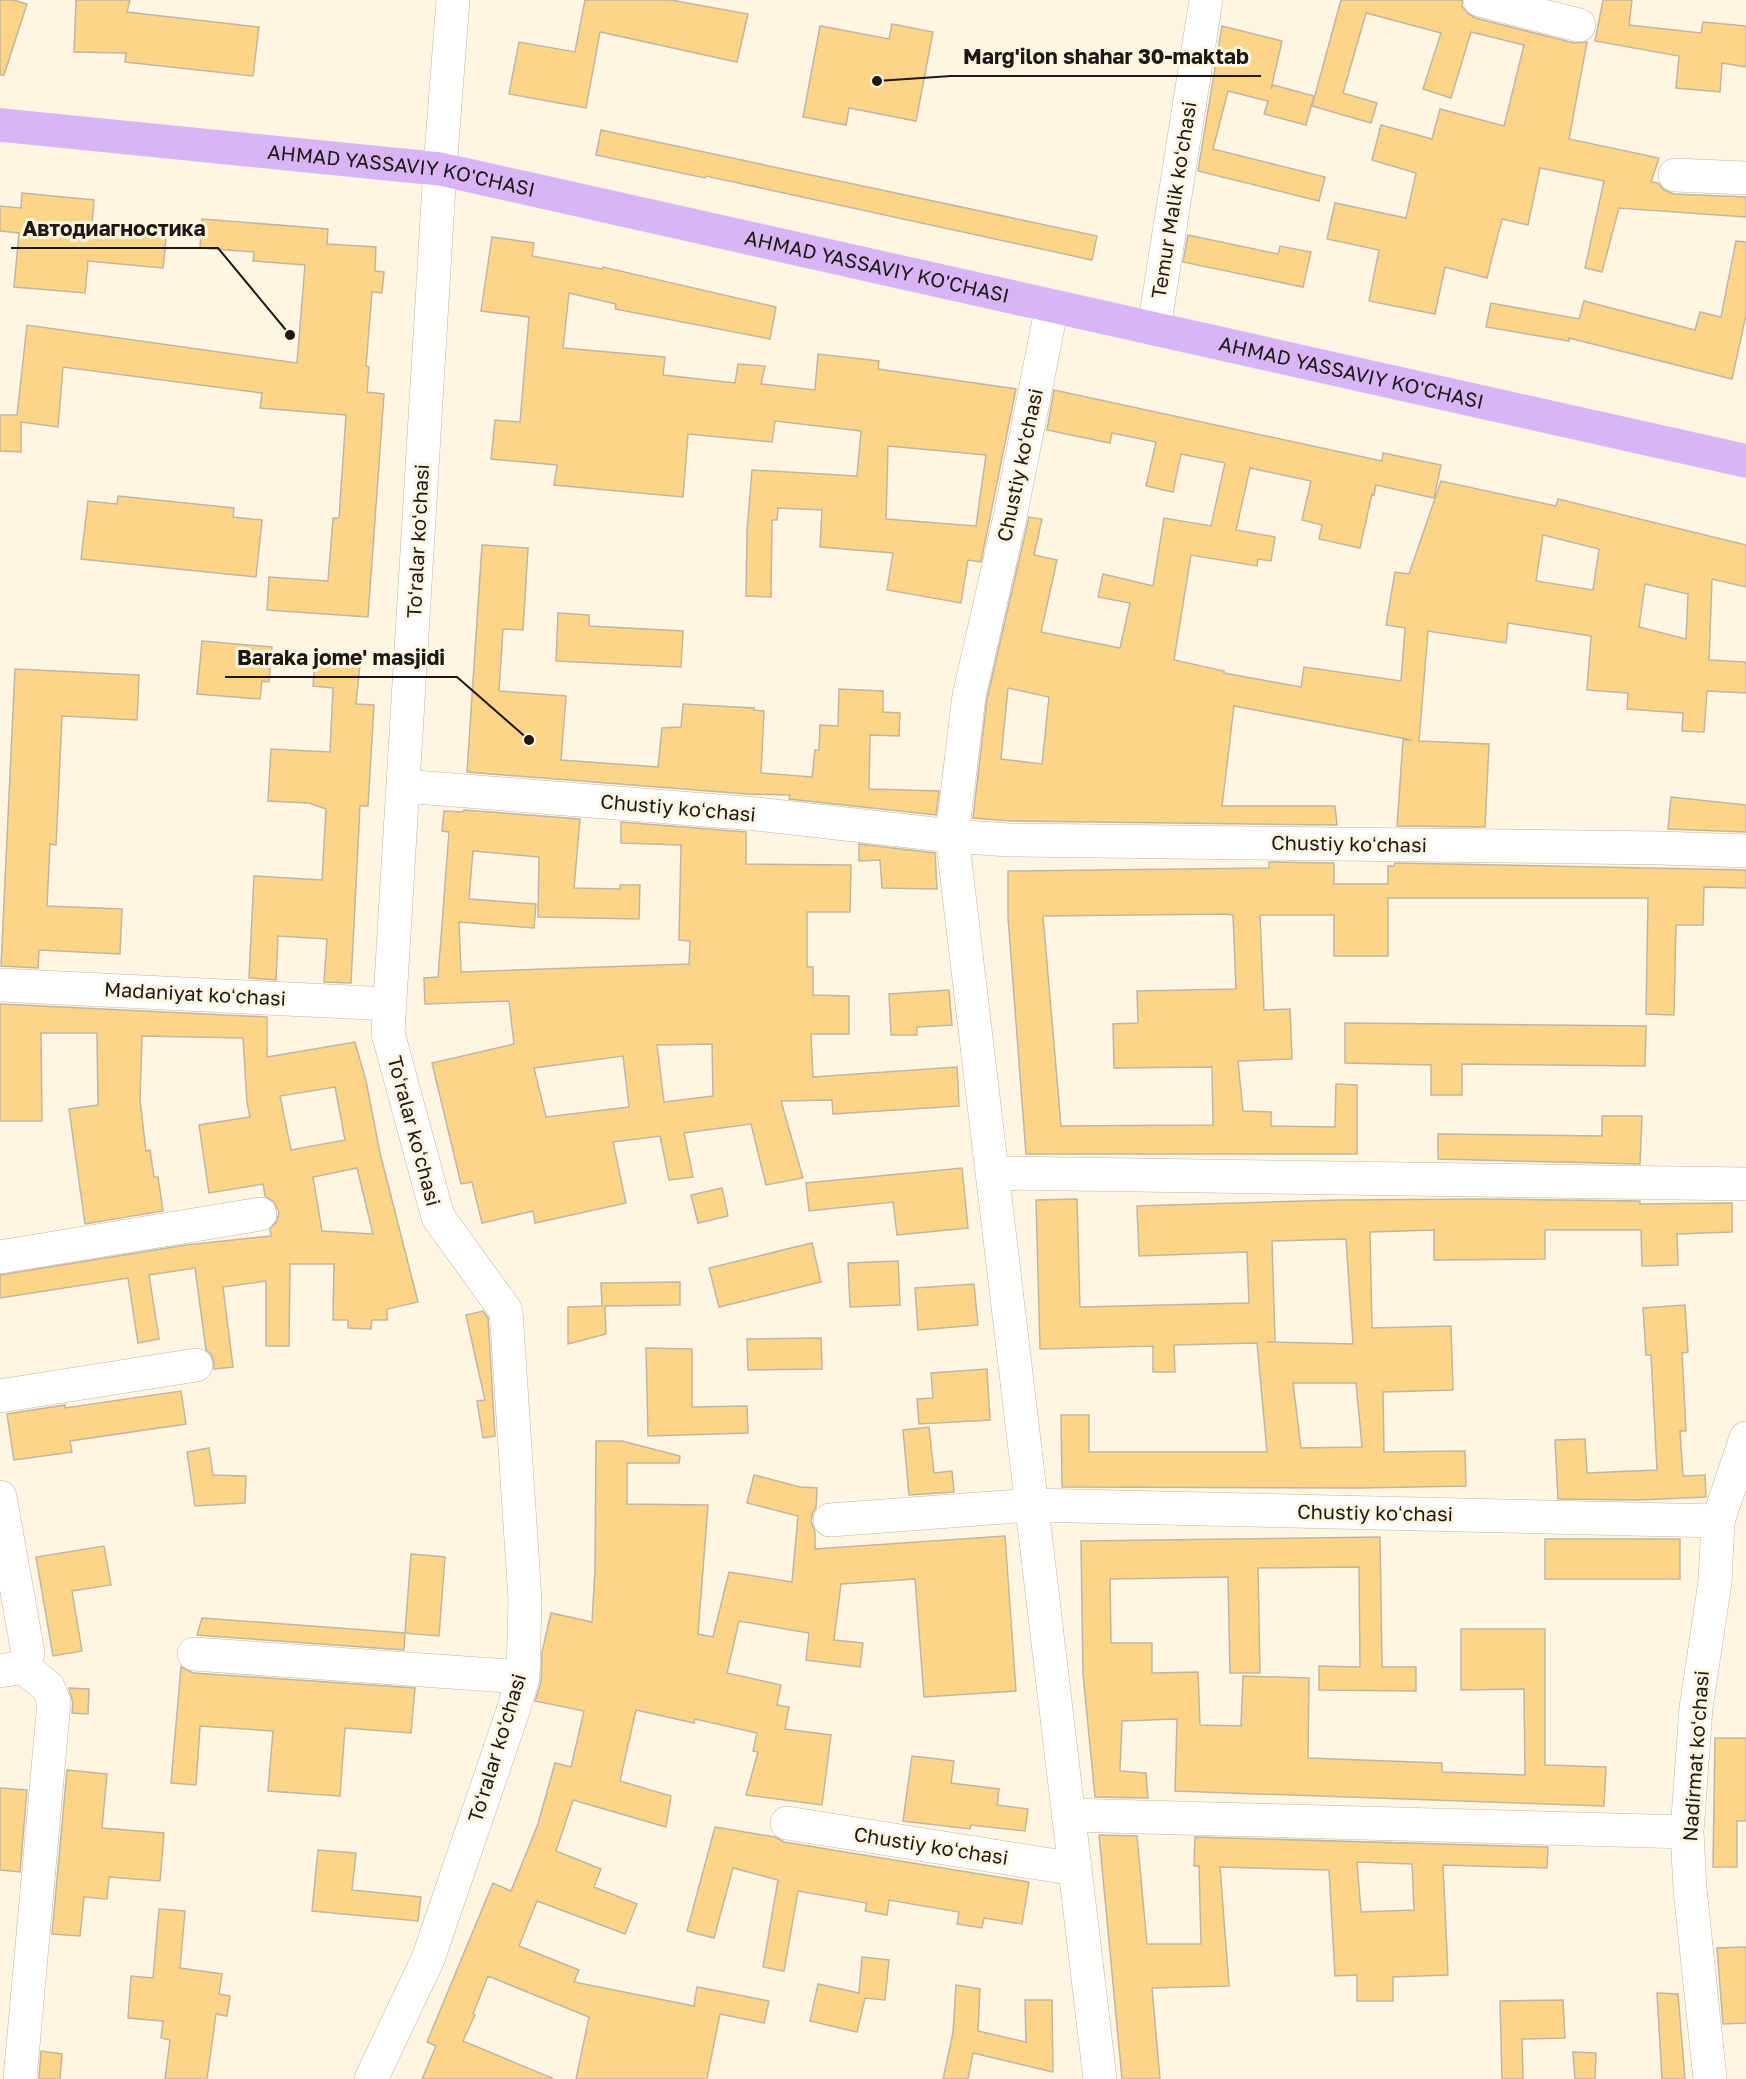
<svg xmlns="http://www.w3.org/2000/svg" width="1746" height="2079" viewBox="0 0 1746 2079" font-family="'Golos Text',sans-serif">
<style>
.building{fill:#fcd588;stroke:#c1b6a1;stroke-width:1.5;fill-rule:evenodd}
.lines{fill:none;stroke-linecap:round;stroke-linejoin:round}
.minor-casing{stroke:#c0b5a0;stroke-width:34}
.major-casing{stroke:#dfdfde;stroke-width:34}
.minor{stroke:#fff;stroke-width:33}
.major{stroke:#d9b4f7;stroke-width:33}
.labels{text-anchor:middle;stroke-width:6;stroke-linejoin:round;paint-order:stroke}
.street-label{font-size:20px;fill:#1d1912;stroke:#fef5e3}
.leader{fill:none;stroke:#1d1912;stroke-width:2}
.callout-dot{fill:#1d1912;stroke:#fef5e3;stroke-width:2}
.callout-label{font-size:21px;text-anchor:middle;font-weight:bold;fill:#1d1912;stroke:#fef5e3;stroke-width:6;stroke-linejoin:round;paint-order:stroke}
</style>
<rect width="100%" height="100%" fill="#fef5e3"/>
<path class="building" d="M 0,0 L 13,0 L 27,4 L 4,75 L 0,75 Z
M 76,0 L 130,0 L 127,12 L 259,27 L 253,76 L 125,62 L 126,53 L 74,52 Z
M 585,0 L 671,0 L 748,14 L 737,62 L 600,32 L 586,108 L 509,94 L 519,42 L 575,52 Z
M 1341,0 L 1462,0 L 1462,6 L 1467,13 L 1475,18 L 1574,43 L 1587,42 L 1569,139 L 1659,158 L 1651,182 L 1658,183 L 1664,190 L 1674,194 L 1746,197 L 1746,217 L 1619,208 L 1602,272 L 1585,268 L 1604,181 L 1540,168 L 1528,225 L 1502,219 L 1487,278 L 1445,267 L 1435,314 L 1369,301 L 1379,250 L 1327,239 L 1335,203 L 1406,218 L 1416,173 L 1372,160 L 1381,125 L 1432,139 L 1440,109 L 1504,126 L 1524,45 L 1471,32 L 1451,98 L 1423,89 L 1441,33 L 1366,13 L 1343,93 L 1377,103 L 1371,123 L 1312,106 Z
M 1603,0 L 1632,0 L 1629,25 L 1701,33 L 1703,22 L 1746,26 L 1746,67 L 1722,63 L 1720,92 L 1676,88 L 1679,56 L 1595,41 Z
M 892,24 L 933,32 L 916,121 L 849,108 L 846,125 L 803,117 L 820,26 L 889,39 Z
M 1222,26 L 1282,41 L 1271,89 L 1273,85 L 1314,96 L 1306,125 L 1264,114 L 1268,101 L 1228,91 L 1213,149 L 1325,177 L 1319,201 L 1198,171 Z
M 601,130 L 1097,236 L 1092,260 L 706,176 L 705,178 L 596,155 Z
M 22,193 L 94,200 L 92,223 L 167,230 L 163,268 L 88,261 L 85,293 L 14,287 L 19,233 L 0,231 L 0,206 L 21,208 Z
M 202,219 L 328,229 L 327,244 L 376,247 L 375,271 L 384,272 L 382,293 L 372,292 L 366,366 L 369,367 L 367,392 L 384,394 L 368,617 L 267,610 L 269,577 L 328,581 L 333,518 L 339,518 L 346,415 L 260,408 L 262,393 L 63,367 L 58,427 L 21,422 L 21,452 L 0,451 L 0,415 L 17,415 L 27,325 L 297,363 L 305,265 L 253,261 L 254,252 L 200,248 Z
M 1188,235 L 1278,254 L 1280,246 L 1311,252 L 1303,287 L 1183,262 Z
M 492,237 L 534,243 L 532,256 L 602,269 L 603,267 L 776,307 L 770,339 L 615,309 L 616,304 L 569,293 L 563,348 L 665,357 L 663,375 L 735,383 L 738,364 L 765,366 L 761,384 L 815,390 L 818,354 L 879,361 L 878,369 L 1016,389 L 981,562 L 968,560 L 961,603 L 887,590 L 893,553 L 820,547 L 822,510 L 778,508 L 777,520 L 772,520 L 771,597 L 746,596 L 747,532 L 752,470 L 857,476 L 861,431 L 775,421 L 772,442 L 688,434 L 683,497 L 554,485 L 557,465 L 491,459 L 495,420 L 520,422 L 529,317 L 481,311 ZM 888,446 L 986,455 L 976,526 L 886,519 Z
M 1736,241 L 1746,242 L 1746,315 L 1732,379 L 1569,338 L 1569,341 L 1486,327 L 1491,303 L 1579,319 L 1584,301 L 1695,330 L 1700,312 L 1721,317 Z
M 1054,390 L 1382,461 L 1383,453 L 1441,465 L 1434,498 L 1376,485 L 1374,495 L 1372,494 L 1360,548 L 1319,539 L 1322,525 L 1302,520 L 1311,481 L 1250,468 L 1236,530 L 1275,537 L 1271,561 L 1258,559 L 1257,566 L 1191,555 L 1174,660 L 1224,671 L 1224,673 L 1301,687 L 1304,667 L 1401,681 L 1405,628 L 1386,625 L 1395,572 L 1409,574 L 1441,481 L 1556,506 L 1558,499 L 1746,545 L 1746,587 L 1712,579 L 1709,660 L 1746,662 L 1746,693 L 1707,691 L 1704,732 L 1682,731 L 1683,713 L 1627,709 L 1628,693 L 1587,690 L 1591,636 L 1508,623 L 1506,643 L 1428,631 L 1419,741 L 1489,744 L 1485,827 L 1397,826 L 1403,740 L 1412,740 L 1234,706 L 1222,806 L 1335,806 L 1337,825 L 1010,821 L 973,818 L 987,699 L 1029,517 L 1042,519 L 1034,555 L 1057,560 L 1041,632 L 1120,648 L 1130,603 L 1098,597 L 1103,574 L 1153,586 L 1164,518 L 1211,526 L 1225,463 L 1181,454 L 1173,492 L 1146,486 L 1156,442 L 1112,433 L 1110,443 L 1047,430 ZM 1543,535 L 1599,549 L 1593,590 L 1536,581 ZM 1645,584 L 1688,594 L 1686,639 L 1639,627 ZM 1008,688 L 1049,697 L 1042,764 L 1001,759 Z
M 118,496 L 234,508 L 233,517 L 262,520 L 256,577 L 81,559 L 88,501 L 117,504 Z
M 482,545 L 528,548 L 523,630 L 503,629 L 499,691 L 566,696 L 561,760 L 658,767 L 662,728 L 681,727 L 683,704 L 754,708 L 754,710 L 764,711 L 761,773 L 812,777 L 815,750 L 819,750 L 820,725 L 838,726 L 839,689 L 883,691 L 883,712 L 900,713 L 899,736 L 870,735 L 869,789 L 939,791 L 936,815 L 789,799 L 790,795 L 747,794 L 467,772 Z
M 558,613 L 589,615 L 589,626 L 683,631 L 681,667 L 556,661 Z
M 202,641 L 272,647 L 269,682 L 262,681 L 260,699 L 197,694 Z
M 315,660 L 360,664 L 356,704 L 374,705 L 368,806 L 360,806 L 351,983 L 324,982 L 327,939 L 278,936 L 276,980 L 249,978 L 254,876 L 322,880 L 326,809 L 309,803 L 268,801 L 271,749 L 330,752 L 333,688 L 313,686 Z
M 15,669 L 139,675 L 137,720 L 62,716 L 56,845 L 50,844 L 47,906 L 122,909 L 120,954 L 39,950 L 38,968 L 1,966 Z
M 1671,797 L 1746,805 L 1746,832 L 1668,829 Z
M 464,810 L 580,819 L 574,888 L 620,889 L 620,885 L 640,885 L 639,919 L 538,917 L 539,857 L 473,851 L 469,899 L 536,904 L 534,928 L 459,922 L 461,972 L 689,964 L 690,941 L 679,940 L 681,845 L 621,843 L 621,822 L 746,832 L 746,864 L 851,865 L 850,912 L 807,912 L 807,967 L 813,967 L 813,995 L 849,996 L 849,1034 L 811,1034 L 813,1077 L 957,1067 L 959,1106 L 833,1114 L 832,1100 L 781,1101 L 803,1178 L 766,1185 L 751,1124 L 684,1133 L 693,1177 L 669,1180 L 660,1136 L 613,1142 L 626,1203 L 535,1223 L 533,1211 L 482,1223 L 472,1182 L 461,1184 L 432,1063 L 514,1044 L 509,1001 L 425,1004 L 424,978 L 438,977 L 449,832 L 442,831 L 444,811 L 463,812 ZM 712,1044 L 713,1096 L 664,1102 L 657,1045 ZM 623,1056 L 629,1107 L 546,1117 L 534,1068 Z
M 859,844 L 935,853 L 937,889 L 882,888 L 880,860 L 859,861 Z
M 1269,862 L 1334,863 L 1334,884 L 1388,884 L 1388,866 L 1394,866 L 1395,863 L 1746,870 L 1746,888 L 1704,887 L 1703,925 L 1676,925 L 1674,1015 L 1646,1014 L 1648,898 L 1388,898 L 1388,956 L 1334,956 L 1334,915 L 1260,915 L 1264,1010 L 1290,1009 L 1292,1059 L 1238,1061 L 1243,1111 L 1271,1112 L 1271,1126 L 1335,1127 L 1336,1084 L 1357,1085 L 1357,1154 L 1026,1154 L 1008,917 L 1008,871 L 1269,868 ZM 1226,914 L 1233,915 L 1236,989 L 1137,991 L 1138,1023 L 1113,1024 L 1114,1068 L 1212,1067 L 1213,1125 L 1061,1126 L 1043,916 Z
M 949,990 L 952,1025 L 917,1027 L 917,1035 L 891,1035 L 889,994 Z
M 0,1004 L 267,1017 L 267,1057 L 355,1042 L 366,1081 L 380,1153 L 418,1302 L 387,1309 L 387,1320 L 372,1320 L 371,1329 L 348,1328 L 348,1320 L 333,1320 L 334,1264 L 290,1264 L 289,1346 L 266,1346 L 266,1281 L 223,1287 L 233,1367 L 214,1369 L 214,1362 L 211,1354 L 206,1350 L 195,1268 L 149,1275 L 159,1339 L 138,1343 L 128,1278 L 0,1298 L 0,1275 L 186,1245 L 271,1236 L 270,1229 L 277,1221 L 279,1212 L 274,1202 L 265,1196 L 263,1184 L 209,1193 L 199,1125 L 250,1117 L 247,1103 L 243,1038 L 142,1036 L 140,1100 L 146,1151 L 150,1150 L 154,1177 L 158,1177 L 163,1211 L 85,1224 L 69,1109 L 98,1105 L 97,1033 L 41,1033 L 42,1121 L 0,1121 ZM 335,1087 L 345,1140 L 291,1150 L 280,1096 ZM 357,1168 L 373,1234 L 322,1231 L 313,1177 Z
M 1345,1023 L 1646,1026 L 1645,1066 L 1462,1064 L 1462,1095 L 1431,1095 L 1431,1065 L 1345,1063 Z
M 1602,1116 L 1642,1116 L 1640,1164 L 1438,1159 L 1438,1134 L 1602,1136 Z
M 962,1168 L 968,1228 L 897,1235 L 893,1202 L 809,1211 L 806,1183 Z
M 722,1188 L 728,1216 L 698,1223 L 691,1195 Z
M 1077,1199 L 1080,1307 L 1249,1303 L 1247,1252 L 1139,1256 L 1137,1206 L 1338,1200 L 1481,1199 L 1640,1201 L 1640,1204 L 1732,1203 L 1732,1232 L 1677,1234 L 1678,1265 L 1642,1266 L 1641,1230 L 1545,1230 L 1545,1259 L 1434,1260 L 1434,1230 L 1370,1232 L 1372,1328 L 1451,1326 L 1453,1390 L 1383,1392 L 1384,1452 L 1465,1451 L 1466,1486 L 1362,1488 L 1062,1487 L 1061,1415 L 1089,1415 L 1089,1452 L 1267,1452 L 1257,1343 L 1174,1345 L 1175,1372 L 1153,1372 L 1153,1346 L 1040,1349 L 1036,1200 ZM 1346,1239 L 1353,1344 L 1267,1342 L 1275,1342 L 1272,1241 ZM 1293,1383 L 1356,1383 L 1362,1447 L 1301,1448 Z
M 812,1243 L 821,1282 L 719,1307 L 709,1268 Z
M 898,1261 L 900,1305 L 850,1307 L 848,1263 Z
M 680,1282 L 680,1305 L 605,1306 L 606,1334 L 568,1344 L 568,1307 L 602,1306 L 601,1283 Z
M 974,1284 L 978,1325 L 918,1330 L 915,1288 Z
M 1685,1305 L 1688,1352 L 1682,1353 L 1686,1431 L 1680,1431 L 1683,1476 L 1705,1475 L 1706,1497 L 1639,1500 L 1558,1499 L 1555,1440 L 1585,1439 L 1587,1473 L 1657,1470 L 1651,1355 L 1646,1355 L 1643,1308 Z
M 483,1311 L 488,1318 L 495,1436 L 483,1438 L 477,1401 L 485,1400 L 466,1315 Z
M 821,1338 L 822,1369 L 748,1370 L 747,1339 Z
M 646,1348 L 692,1349 L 692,1407 L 747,1406 L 748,1433 L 648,1436 Z
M 987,1369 L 990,1420 L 919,1424 L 917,1399 L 933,1398 L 931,1373 Z
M 181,1391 L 186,1424 L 70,1441 L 72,1452 L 14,1460 L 7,1414 L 65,1405 L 65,1408 Z
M 929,1427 L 934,1473 L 952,1471 L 954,1492 L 909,1495 L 903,1430 Z
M 596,1441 L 622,1441 L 680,1456 L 679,1463 L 627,1463 L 627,1504 L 708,1505 L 698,1634 L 713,1637 L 729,1572 L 792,1582 L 798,1516 L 747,1503 L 754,1475 L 800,1487 L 817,1488 L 816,1508 L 813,1512 L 811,1521 L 815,1532 L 815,1549 L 1005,1536 L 1016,1691 L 924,1697 L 915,1579 L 841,1584 L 834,1640 L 863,1643 L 860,1667 L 806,1660 L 809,1633 L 739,1621 L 727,1673 L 781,1685 L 777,1705 L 789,1707 L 785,1729 L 831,1735 L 822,1805 L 746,1795 L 758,1752 L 753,1751 L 757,1733 L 695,1719 L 694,1723 L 636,1710 L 620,1781 L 671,1796 L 666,1827 L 573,1800 L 556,1851 L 601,1869 L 594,1887 L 637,1904 L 625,1934 L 537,1901 L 519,1946 L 579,1970 L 574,1982 L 694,2006 L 697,1987 L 769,2001 L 764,2023 L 720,2014 L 707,2079 L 576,2079 L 589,2017 L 488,1976 L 473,2014 L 475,2015 L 463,2041 L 554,2079 L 422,2079 L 436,2046 L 427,2042 L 493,1883 L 511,1891 L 538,1824 L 555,1763 L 571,1767 L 584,1711 L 535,1701 L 541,1682 L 542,1652 L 551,1613 L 592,1622 L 595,1570 Z
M 209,1448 L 213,1475 L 246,1476 L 245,1503 L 195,1506 L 187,1452 Z
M 1380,1537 L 1382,1667 L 1416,1667 L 1416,1691 L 1319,1690 L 1319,1666 L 1360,1667 L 1359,1567 L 1258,1568 L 1260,1673 L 1230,1673 L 1228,1577 L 1110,1579 L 1111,1643 L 1152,1643 L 1152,1673 L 1198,1672 L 1200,1725 L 1241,1726 L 1243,1676 L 1309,1678 L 1308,1758 L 1442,1763 L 1442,1772 L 1525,1775 L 1524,1689 L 1461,1690 L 1461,1629 L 1545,1629 L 1545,1765 L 1606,1767 L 1604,1806 L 1175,1791 L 1177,1719 L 1122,1721 L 1120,1771 L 1146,1773 L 1148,1798 L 1095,1797 L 1083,1674 L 1081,1541 Z
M 1545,1539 L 1680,1539 L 1680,1579 L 1545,1579 Z
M 104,1546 L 111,1585 L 72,1591 L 82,1651 L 53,1656 L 36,1557 Z
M 411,1554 L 445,1557 L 439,1636 L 405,1633 Z
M 202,1618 L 405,1633 L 404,1650 L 197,1635 Z
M 181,1667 L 193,1673 L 415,1688 L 411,1733 L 345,1728 L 340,1796 L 268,1791 L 273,1731 L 200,1726 L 196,1785 L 171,1783 Z
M 69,1688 L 89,1689 L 88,1714 L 72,1713 L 73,1703 Z
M 1715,1738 L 1746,1738 L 1746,1821 L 1737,1821 L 1737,1867 L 1713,1867 Z
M 912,1756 L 954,1761 L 951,1783 L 999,1789 L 997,1805 L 1028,1809 L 1025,1831 L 971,1825 L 970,1829 L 903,1821 Z
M 67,1770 L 107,1774 L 102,1828 L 164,1833 L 160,1881 L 109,1877 L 107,1899 L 84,1897 L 80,1936 L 52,1934 Z
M 0,1788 L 27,1790 L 20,1872 L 0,1870 Z
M 715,1827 L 775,1837 L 784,1842 L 1029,1882 L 1022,1924 L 984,1918 L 982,1928 L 957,1924 L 959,1912 L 889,1900 L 887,1915 L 865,1911 L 867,1903 L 798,1891 L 784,1971 L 763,1967 L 778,1880 L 733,1868 L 714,1938 L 687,1931 Z
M 1099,1835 L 1137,1836 L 1147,1944 L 1201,1944 L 1199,1866 L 1194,1866 L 1195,1837 L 1548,1847 L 1547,1868 L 1443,1865 L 1448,1975 L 1393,1977 L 1393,2001 L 1357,2001 L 1357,1975 L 1335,1976 L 1329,1870 L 1220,1867 L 1229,1986 L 1152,1988 L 1160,2079 L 1122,2079 ZM 1357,1862 L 1412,1864 L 1414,1910 L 1361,1912 Z
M 318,1850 L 356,1853 L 352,1890 L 421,1897 L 418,1921 L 312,1911 Z
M 159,1909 L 185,1911 L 180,1968 L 222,1974 L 219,1994 L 230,1996 L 227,2016 L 216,2014 L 207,2079 L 165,2079 L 170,2040 L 161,2038 L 163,2021 L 128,2018 L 131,1976 L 153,1978 Z
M 1746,1947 L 1746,2023 L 1723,2024 L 1717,1948 Z
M 862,1957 L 889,1960 L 885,2000 L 865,1998 L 857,2032 L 810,2021 L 818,1984 L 859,1993 Z
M 956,1985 L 980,1989 L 978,2031 L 1026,2042 L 1025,2000 L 1052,2000 L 1053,2072 L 973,2053 L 968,2079 L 943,2079 L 953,2033 Z
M 1657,1993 L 1678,1994 L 1685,2079 L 1662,2079 Z
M 1563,2000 L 1565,2038 L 1522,2039 L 1523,2079 L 1502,2079 L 1500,2001 Z
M 41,2051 L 62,2054 L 60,2079 L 39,2079 Z
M 1573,2052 L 1596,2053 L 1595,2079 L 1575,2079 Z"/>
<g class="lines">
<defs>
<path id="minor" d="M 1480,0 L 1579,25
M 1675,175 L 1746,178
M 1052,306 L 1010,517 L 969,696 L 952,836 L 1100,2079
M 1154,328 L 1206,0
M 403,786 L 756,814 L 952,836 L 1009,840 L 1662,848 L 1746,851
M 0,985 L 390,1004
M 992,1173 L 1746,1184
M 0,1257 L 260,1214
M 0,1396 L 196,1365
M 0,1497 L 28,1653 L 23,1667 L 0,1671
M 830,1520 L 1031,1505 L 1718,1521
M 194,1654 L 523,1677
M 1068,1815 L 1687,1832
M 787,1823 L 1075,1869
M 20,2079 L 54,1702 L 48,1687 L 23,1667
M 371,2079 L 428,1959 L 512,1714 L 523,1677 L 525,1600 L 506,1311 L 438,1217 L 388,1033 L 440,169 L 453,0
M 1710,2079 L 1690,1889 L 1687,1832 L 1696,1708 L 1715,1582 L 1718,1521 L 1746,1438"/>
<g id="major">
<path id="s1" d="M 0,125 L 440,169 L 1746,461"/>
</g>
</defs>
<use href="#minor" class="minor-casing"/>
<use href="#major" class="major-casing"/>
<use href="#minor" class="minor"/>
<use href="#major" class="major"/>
</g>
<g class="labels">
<g class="street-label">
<text dy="7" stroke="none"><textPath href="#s1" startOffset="404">AHMAD YASSAVIY KO'CHASI</textPath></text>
<text transform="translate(1174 200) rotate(-81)" y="7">Temur Malik koʻchasi</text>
<text dy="7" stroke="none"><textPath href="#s1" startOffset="890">AHMAD YASSAVIY KO'CHASI</textPath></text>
<text dy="7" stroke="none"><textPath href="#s1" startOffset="1376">AHMAD YASSAVIY KO'CHASI</textPath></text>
<text transform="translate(1020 465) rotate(-78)" y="7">Chustiy koʻchasi</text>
<text transform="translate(418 541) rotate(-87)" y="7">Toʻralar koʻchasi</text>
<text transform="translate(678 808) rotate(5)" y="7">Chustiy koʻchasi</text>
<text transform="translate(1349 844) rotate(1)" y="7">Chustiy koʻchasi</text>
<text transform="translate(195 994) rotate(3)" y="7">Madaniyat koʻchasi</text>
<text transform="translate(414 1131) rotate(75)" y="7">Toʻralar koʻchasi</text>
<text transform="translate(1375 1513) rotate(1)" y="7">Chustiy koʻchasi</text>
<text transform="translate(497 1748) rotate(-73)" y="7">Toʻralar koʻchasi</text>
<text transform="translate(1696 1756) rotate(-86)" y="7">Nadirmat koʻchasi</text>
<text transform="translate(931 1846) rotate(9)" y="7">Chustiy koʻchasi</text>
</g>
</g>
<path class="leader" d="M877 81L951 76H1261M290 335L218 248H11M529 740L457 677H225"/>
<g class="callout-dot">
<circle cx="877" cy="81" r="6"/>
<circle cx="290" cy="335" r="6"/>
<circle cx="529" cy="740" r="6"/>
</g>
<g class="callout-label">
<text x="1106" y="64">Marg'ilon shahar 30-maktab</text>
<text x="114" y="236">Автодиагностика</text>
<text x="341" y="665">Baraka jome' masjidi</text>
</g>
</svg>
